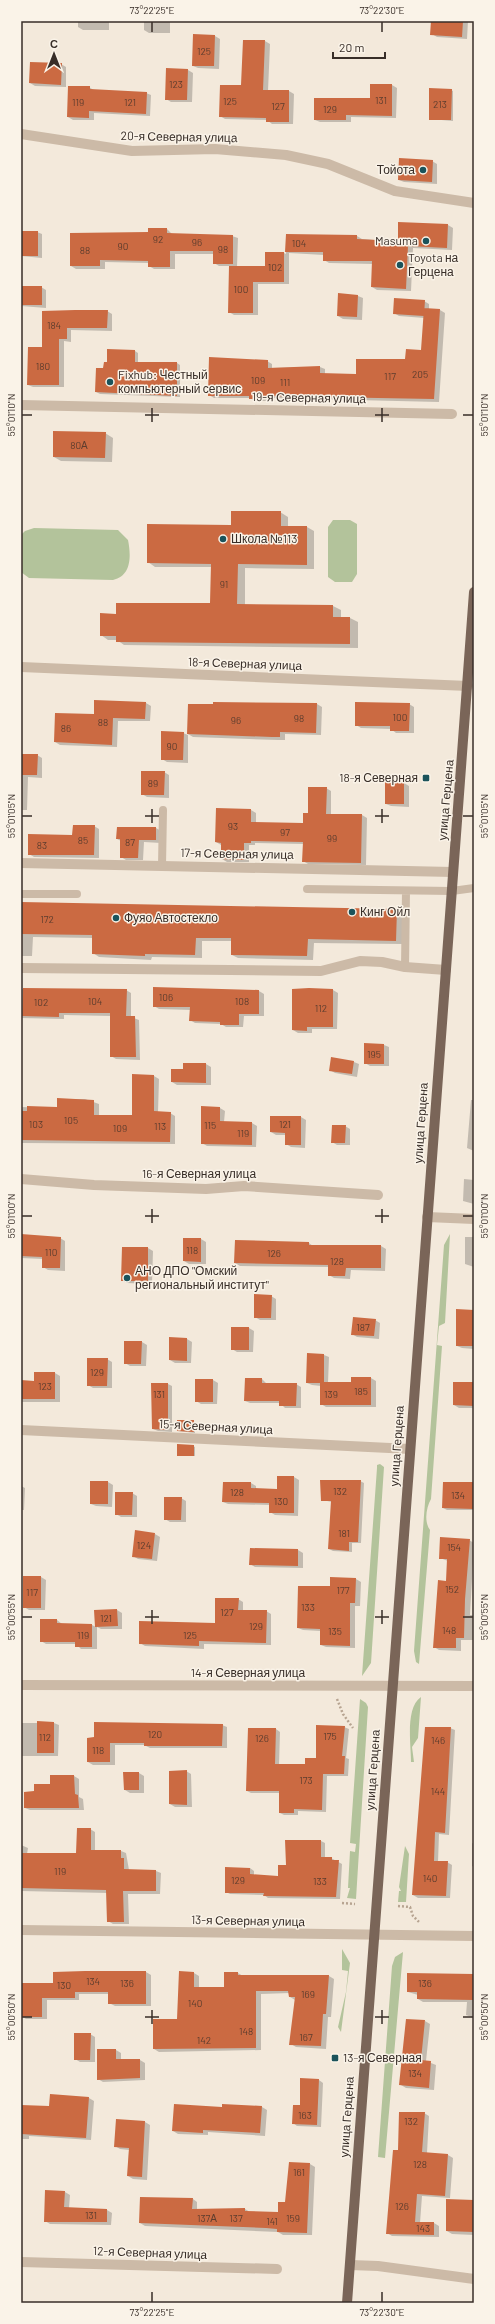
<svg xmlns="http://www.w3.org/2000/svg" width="495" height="2324" viewBox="0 0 495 2324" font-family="Barlow,sans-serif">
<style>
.green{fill:#b3c39b}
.shadow{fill:#0003}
.building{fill:#cb6a42}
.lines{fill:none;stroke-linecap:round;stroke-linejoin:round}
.path{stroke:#b7a491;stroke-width:2.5;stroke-dasharray:2 2;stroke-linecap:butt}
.lane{stroke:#ccbaa7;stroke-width:8}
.street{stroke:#ccbaa7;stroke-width:10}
.primary{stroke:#7a6558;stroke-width:10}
.ticks{fill:none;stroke:#382e28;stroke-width:1.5}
.poi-dot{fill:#1b535b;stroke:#faf3e8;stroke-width:1.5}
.labels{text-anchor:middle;stroke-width:3;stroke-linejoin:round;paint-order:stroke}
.number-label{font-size:10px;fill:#5d3d2e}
.street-label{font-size:12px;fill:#382e28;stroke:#faf3e8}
.poi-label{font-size:12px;fill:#382e28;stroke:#faf3e8;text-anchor:start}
.neatline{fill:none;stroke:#382e28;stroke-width:1.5}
.ticks-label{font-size:10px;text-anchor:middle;fill:#382e28}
</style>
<rect width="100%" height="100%" fill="#f3e9db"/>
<path class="green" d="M 333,520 L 350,520 L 357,524 L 357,574 L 352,582 L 335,582 L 328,577 L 328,527 Z
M 34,528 L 118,530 L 128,540 C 131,555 132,576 113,580 L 29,578 L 21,572 L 21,535 L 25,531 Z
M 450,1234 L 445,1323 L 439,1326 L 437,1345 L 442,1346 L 431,1499 C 426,1508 424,1522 430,1530 L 419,1664 L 416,1662 L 414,1651 L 444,1245 Z
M 380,1464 L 384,1467 L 371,1663 L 362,1676 L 377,1468 L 377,1465 Z
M 421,1697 L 418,1738 L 412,1747 L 414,1762 L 411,1762 C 411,1744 405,1708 421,1697 Z
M 360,1699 L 366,1703 L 368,1707 L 356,1899 L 347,1898 L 350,1888 L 348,1888 L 350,1851 L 355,1852 L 356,1844 L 350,1843 Z
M 405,1846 L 409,1854 L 406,1902 L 398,1902 L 399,1891 L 401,1891 L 399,1887 Z
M 342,1949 L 350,1963 L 341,2032 L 338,2027 L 346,1992 L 348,1971 L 342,1970 Z
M 403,1952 L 385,2158 L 378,2157 L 392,1966 L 395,1957 Z"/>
<path class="shadow" d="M 78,21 L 109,21 L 109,30 L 83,30 L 78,27 Z
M 144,21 L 170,21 L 170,33 L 149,33 L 144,30 Z
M 432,21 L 468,21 L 467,39 L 437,37 L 432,34 Z
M 215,36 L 220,39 L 219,69 L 198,68 L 193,66 Z
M 265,41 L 270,44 L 268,91 L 289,91 L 294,94 L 293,124 L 272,124 L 267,120 L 225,119 L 220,116 L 242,86 Z
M 61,64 L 66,67 L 66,87 L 35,86 L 30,83 Z
M 188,70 L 193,73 L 192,102 L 171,102 L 166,99 Z
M 371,85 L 392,85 L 397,88 L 396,118 L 351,117 L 351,122 L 320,122 L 315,120 L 371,99 Z
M 89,87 L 95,91 L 146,93 L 151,95 L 150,116 L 94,113 L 94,120 L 73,120 L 68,117 Z
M 451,90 L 453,91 L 453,121 L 430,119 Z
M 432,161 L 437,164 L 437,184 L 404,182 L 399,180 Z
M 448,225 L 453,228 L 452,250 L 413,248 L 411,291 L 377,290 L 372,287 L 373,264 L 329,263 L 324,260 L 324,255 L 289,253 L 289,284 L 258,284 L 258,315 L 234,315 L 229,312 L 230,266 L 219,266 L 214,263 L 214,254 L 175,254 L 175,269 L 154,269 L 149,266 L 149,263 L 105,262 L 105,269 L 76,269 L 71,266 L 149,233 L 149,229 L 167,229 L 172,234 L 232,236 L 238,238 L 237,267 L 266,267 L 284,253 L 286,254 L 287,235 L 357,236 L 362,239 L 399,242 Z
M 21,232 L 37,232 L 42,234 L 42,258 L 21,256 Z
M 21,287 L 41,287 L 46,290 L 46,308 L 21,306 Z
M 339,294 L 358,296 L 363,298 L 362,320 L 343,319 L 338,316 Z
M 424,301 L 429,304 L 429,309 L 440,310 L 445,313 L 439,402 L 272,398 L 272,401 L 255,401 L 250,398 L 214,398 L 209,395 L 267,361 L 272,364 L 272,368 L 320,367 L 325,369 L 325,374 L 357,375 L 406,360 L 422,351 L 424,318 L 399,316 L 394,313 Z
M 107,311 L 112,314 L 112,331 L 71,330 L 71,342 L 64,341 L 64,387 L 33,387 L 28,385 L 43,348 L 43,312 Z
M 135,351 L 138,353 L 138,363 L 177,363 L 180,365 L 180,397 L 100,394 L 96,392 L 108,363 Z
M 105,433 L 113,438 L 112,462 L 61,461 L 54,457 Z
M 280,512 L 288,517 L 288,527 L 307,527 L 314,531 L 314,569 L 245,568 L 245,605 L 333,606 L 341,610 L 341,618 L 350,618 L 358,622 L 358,648 L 124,645 L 117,640 L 108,640 L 101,635 L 117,615 L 211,604 L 212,567 L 155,567 L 148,562 L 232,526 Z
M 146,703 L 151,706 L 150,721 L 118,721 L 117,747 L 60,745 L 55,742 L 95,715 Z
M 317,704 L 322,707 L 321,735 L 285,734 L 285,740 L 278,740 L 193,737 L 188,734 L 188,763 L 167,762 L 162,759 L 183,733 L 188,735 L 189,705 Z
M 409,704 L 414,707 L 414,733 L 396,733 L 391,729 L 361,728 L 356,725 Z
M 21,755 L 37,755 L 42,758 L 42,778 L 28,777 L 27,810 L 21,810 Z
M 164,772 L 169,775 L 169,798 L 147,797 L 142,794 Z
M 386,782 L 404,783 L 409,786 L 409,807 L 391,806 L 386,804 Z
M 326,788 L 331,791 L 331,815 L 362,815 L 367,818 L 366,865 L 308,864 L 303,861 L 304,844 L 255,843 L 255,845 L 249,845 L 249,862 L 227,862 L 222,859 L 221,845 L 216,842 L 251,810 L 256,813 L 256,823 L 304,824 Z
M 94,826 L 99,829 L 99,858 L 34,857 L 29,854 Z
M 156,828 L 161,831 L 161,843 L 144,842 L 143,860 L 126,860 L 121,857 L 121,841 L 117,839 Z
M 21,904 L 397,910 L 403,913 L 403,944 L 314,943 L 313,960 L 238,958 L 232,955 L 232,941 L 202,941 L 202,958 L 152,957 L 151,960 L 99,957 L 93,953 L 93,938 L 33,937 L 32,956 L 21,956 Z
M 154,988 L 259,991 L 264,994 L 264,1016 L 244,1016 L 243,1027 L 226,1027 L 221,1024 L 195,1023 L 190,1020 L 191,1010 L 159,1009 L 154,1006 Z
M 21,989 L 126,990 L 131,993 L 131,1017 L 139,1020 L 140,1060 L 116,1059 L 111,1056 L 111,1016 L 64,1015 L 64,1019 L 21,1018 Z
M 293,990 L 333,990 L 338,993 L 337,1029 L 312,1029 L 312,1033 L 298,1033 L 293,1030 Z
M 384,1045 L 389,1047 L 389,1066 L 370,1066 L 365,1063 Z
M 332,1059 L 354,1062 L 359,1064 L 357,1077 L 335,1073 L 330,1070 Z
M 184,1064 L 206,1064 L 211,1067 L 211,1085 L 177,1085 L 172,1082 L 184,1070 Z
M 154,1076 L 159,1079 L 158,1112 L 170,1113 L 175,1116 L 175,1144 L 21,1143 L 21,1107 L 58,1108 L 58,1099 L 85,1099 L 99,1104 L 99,1116 L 133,1116 Z
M 471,1100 L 474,1100 L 474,1151 L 467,1148 Z
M 220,1108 L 225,1111 L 224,1122 L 252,1123 L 257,1126 L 256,1147 L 207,1146 L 202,1143 Z
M 301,1117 L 306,1120 L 305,1148 L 291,1147 L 286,1144 L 286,1135 L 276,1135 L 271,1132 Z
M 345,1126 L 350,1129 L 350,1145 L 337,1145 L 332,1142 Z
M 464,1179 L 474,1180 L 474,1204 L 463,1201 Z
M 21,1237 L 60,1238 L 65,1241 L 65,1271 L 48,1270 L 43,1267 L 43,1259 L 21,1258 Z
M 465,1237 L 474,1237 L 474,1267 L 465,1264 Z
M 201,1239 L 206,1242 L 206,1264 L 189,1264 L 184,1261 Z
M 309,1243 L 313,1246 L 381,1246 L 386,1249 L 385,1271 L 351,1270 L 350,1279 L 334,1278 L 329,1275 L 329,1267 L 240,1266 L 235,1263 Z
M 148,1248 L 153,1251 L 152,1284 L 127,1283 L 122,1280 Z
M 271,1296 L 276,1299 L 276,1320 L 260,1320 L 255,1317 Z
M 474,1311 L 474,1349 L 462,1348 L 457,1346 Z
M 375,1320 L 380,1323 L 379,1339 L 357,1337 L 352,1334 Z
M 249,1328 L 254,1331 L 253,1352 L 237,1352 L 232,1349 Z
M 187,1339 L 192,1342 L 191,1363 L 175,1363 L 170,1360 Z
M 142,1342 L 147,1345 L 146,1366 L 130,1366 L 125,1363 Z
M 324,1355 L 329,1357 L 328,1383 L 352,1383 L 352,1378 L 371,1378 L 376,1381 L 376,1407 L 326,1407 L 321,1404 L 321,1386 L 312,1385 L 307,1383 Z
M 107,1359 L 112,1362 L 112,1388 L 93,1388 L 88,1385 Z
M 35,1373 L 55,1373 L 60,1376 L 60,1402 L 21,1402 L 21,1381 L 35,1382 Z
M 262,1379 L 267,1384 L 296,1384 L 301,1387 L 301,1408 L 285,1408 L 280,1403 L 250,1403 L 245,1401 Z
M 213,1380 L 218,1383 L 217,1404 L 201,1404 L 196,1401 Z
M 474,1383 L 474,1408 L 459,1408 L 454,1405 Z
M 152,1384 L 168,1384 L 172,1386 L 172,1432 L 158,1431 L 153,1429 Z
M 193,1421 L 195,1423 L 195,1433 L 178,1431 Z
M 193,1446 L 195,1447 L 195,1456 L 178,1455 Z
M 278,1477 L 294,1477 L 299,1480 L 298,1516 L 275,1515 L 270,1512 L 270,1505 L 228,1504 L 223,1502 L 251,1483 L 256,1486 L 256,1489 L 278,1490 Z
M 360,1481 L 364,1483 L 361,1543 L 352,1543 L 352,1552 L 333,1551 L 329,1549 L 332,1502 L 322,1500 Z
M 108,1482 L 113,1485 L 112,1507 L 96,1506 L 91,1504 Z
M 474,1484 L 474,1510 L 447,1510 L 443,1508 Z
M 21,1486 L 25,1488 L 24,1510 L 21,1510 Z
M 132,1493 L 137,1496 L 137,1517 L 121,1517 L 116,1514 Z
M 181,1498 L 186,1501 L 186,1522 L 170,1522 L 165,1519 Z
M 155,1534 L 160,1537 L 157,1561 L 138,1559 L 133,1556 Z
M 469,1540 L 474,1543 L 470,1615 L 474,1615 L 474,1640 L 461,1640 L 461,1651 L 439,1650 L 434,1647 L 447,1582 L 448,1561 L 440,1558 Z
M 298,1550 L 303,1553 L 303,1568 L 255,1567 L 250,1564 Z
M 41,1577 L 46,1580 L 45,1610 L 29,1610 L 24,1607 Z
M 356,1579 L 361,1582 L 360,1606 L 355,1606 L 355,1648 L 326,1647 L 321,1645 L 321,1631 L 303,1630 L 298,1628 L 331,1587 Z
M 238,1599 L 243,1602 L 243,1611 L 266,1611 L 271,1614 L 271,1645 L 204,1644 L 204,1649 L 145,1646 L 140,1643 L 216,1625 Z
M 117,1610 L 122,1613 L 122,1629 L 101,1629 L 97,1627 L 97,1649 L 81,1649 L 76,1644 L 46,1644 L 41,1641 L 41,1620 L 57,1620 L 62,1624 L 92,1625 L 96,1627 L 95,1611 Z
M 21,1723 L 54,1723 L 59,1725 L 58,1756 L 21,1756 Z
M 222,1725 L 227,1727 L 227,1748 L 150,1748 L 144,1745 L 115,1745 L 115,1765 L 93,1765 L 88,1762 L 88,1739 Z
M 344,1727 L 349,1729 L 346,1758 L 349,1759 L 348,1776 L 327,1776 L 326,1812 L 298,1811 L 298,1815 L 284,1815 L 280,1813 L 280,1793 L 251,1793 L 247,1791 L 276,1729 L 280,1732 L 279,1765 L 306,1765 L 317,1759 Z
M 450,1728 L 455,1730 L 449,1835 L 439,1834 L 438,1862 L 447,1862 L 452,1865 L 450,1898 L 418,1898 L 413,1895 Z
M 473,1731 L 474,1731 L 474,1750 L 473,1750 Z
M 186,1771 L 191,1774 L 192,1807 L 175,1807 L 170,1804 Z
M 139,1773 L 144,1776 L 144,1793 L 130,1793 L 125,1790 Z
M 74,1776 L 79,1779 L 79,1797 L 83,1799 L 84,1810 L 30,1810 L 25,1808 L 35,1792 Z
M 90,1829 L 95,1832 L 95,1851 L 121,1851 L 126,1853 L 129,1870 L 156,1871 L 161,1873 L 160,1894 L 128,1894 L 129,1924 L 113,1924 L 108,1921 L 108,1893 L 21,1891 L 21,1845 L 28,1848 L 27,1854 L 77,1854 Z
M 321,1841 L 325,1843 L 325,1858 L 331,1858 L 342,1864 L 340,1899 L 268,1898 L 264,1895 L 230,1894 L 226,1892 L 226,1868 L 250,1868 L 254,1871 L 254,1875 L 279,1877 L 287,1866 Z
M 472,1843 L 474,1844 L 474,1867 L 472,1866 Z
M 146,1972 L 151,1975 L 151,2006 L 115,2006 L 109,2003 L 109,1994 L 79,1994 L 79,2000 L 47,2000 L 47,2019 L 26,2019 L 21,2016 L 21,1984 L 54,1984 L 54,1973 Z
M 180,1972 L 194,1973 L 199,1976 L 199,1988 L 226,1988 L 238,1973 L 243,1976 L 329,1976 L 334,1979 L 331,2017 L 328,2017 L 326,2049 L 296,2047 L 291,2044 L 295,2000 L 290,1997 L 290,1993 L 261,1994 L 261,2050 L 159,2052 L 154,2049 L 178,2020 Z
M 474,1974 L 474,2018 L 466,2015 L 467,2002 L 423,2002 L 418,1999 L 418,1995 L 408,1992 Z
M 425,2021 L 430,2024 L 426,2061 L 436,2065 L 434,2090 L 406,2088 L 401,2085 Z
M 90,2034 L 95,2037 L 95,2062 L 80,2062 L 75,2059 Z
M 116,2050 L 121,2053 L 121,2060 L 140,2060 L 145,2063 L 145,2080 L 103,2082 L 98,2079 Z
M 319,2080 L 323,2083 L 321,2127 L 297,2126 L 293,2123 Z
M 89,2098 L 94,2101 L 91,2140 L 29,2136 L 29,2139 L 21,2139 L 21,2106 L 50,2107 Z
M 262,2107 L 267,2110 L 265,2136 L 208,2132 L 208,2135 L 178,2134 L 173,2131 L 223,2108 Z
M 424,2113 L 429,2116 L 427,2153 L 448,2155 L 453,2158 L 450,2198 L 422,2196 L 420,2223 L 434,2223 L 439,2226 L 439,2237 L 392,2236 L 387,2233 L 399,2151 Z
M 117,2120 L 145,2122 L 150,2125 L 147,2180 L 133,2179 L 128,2176 L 129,2150 L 120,2149 L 115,2146 Z
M 310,2164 L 315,2167 L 312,2235 L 283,2235 L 278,2232 L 145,2226 L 140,2223 L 193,2199 L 197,2202 L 197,2210 L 245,2209 L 250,2212 L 279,2213 Z
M 65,2192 L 70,2195 L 69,2208 L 107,2210 L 112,2213 L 111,2225 L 50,2224 L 45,2221 Z
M 474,2201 L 474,2235 L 452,2234 L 447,2231 Z"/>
<path class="building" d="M 431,21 L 463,21 L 462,37 L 430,35 Z
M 193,34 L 215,35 L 214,66 L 192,66 Z
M 243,40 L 265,40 L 263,90 L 289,90 L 289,122 L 266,122 L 266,118 L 219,117 L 220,85 L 241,85 Z
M 30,62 L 62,63 L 61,85 L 29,83 Z
M 166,68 L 188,69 L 187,100 L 165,100 Z
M 370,84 L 392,84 L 392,116 L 346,115 L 346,120 L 314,120 L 314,98 L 370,98 Z
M 68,86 L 90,86 L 90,89 L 147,92 L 146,114 L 89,111 L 89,118 L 67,117 Z
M 429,88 L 452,89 L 451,120 L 429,120 Z
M 399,158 L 433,160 L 432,182 L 398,180 Z
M 398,222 L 448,224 L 447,248 L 408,246 L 406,289 L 371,287 L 372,261 L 323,261 L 323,252 L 285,252 L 286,234 L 357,235 L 357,239 L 398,241 Z
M 148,228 L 167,228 L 167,233 L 233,235 L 233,264 L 213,264 L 213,251 L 170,251 L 170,267 L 148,267 L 148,261 L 100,260 L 100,266 L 70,266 L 70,233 L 148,232 Z
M 21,231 L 38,231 L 38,256 L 21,256 Z
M 265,252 L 284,252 L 284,282 L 253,282 L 253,313 L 228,313 L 229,266 L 265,266 Z
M 21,286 L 42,286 L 42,305 L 21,305 Z
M 338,293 L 358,295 L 357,317 L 337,316 Z
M 394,298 L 425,300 L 424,316 L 393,314 Z
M 424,308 L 440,309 L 434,399 L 267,396 L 267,399 L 249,399 L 249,396 L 208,396 L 209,357 L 268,360 L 268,368 L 320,366 L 320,373 L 356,374 L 356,359 L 405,359 L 406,349 L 421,350 Z
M 75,310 L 108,310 L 107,328 L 67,328 L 67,339 L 59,339 L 59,385 L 27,385 L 28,347 L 42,347 L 42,311 Z
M 107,349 L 135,350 L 135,362 L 177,362 L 177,396 L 95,392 L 96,368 L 103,368 L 104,362 L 107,362 Z
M 53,431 L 106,432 L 105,458 L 53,457 Z
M 231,511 L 281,511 L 281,526 L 307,526 L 307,565 L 238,564 L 237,604 L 333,605 L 333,617 L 350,617 L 350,644 L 116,642 L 116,636 L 100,636 L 100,613 L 116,614 L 116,603 L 210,603 L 211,564 L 147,563 L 147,524 L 231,525 Z
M 94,700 L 146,702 L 145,719 L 113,718 L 112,745 L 54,742 L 55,713 L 94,714 Z
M 213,702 L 317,703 L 316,733 L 280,732 L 280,737 L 272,737 L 187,734 L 188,704 L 213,704 Z
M 355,702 L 410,703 L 409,731 L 390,731 L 390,726 L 355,726 Z
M 161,731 L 184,732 L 183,760 L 161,760 Z
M 21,754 L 38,754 L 37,775 L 21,775 Z
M 141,771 L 165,771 L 164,795 L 141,795 Z
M 385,781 L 404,782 L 404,804 L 385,804 Z
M 308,787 L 327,787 L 326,814 L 362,814 L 361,863 L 302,862 L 303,842 L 251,841 L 251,843 L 244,843 L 244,860 L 221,859 L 221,843 L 215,842 L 216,808 L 251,809 L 251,822 L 303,823 L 303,813 L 308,813 Z
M 73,825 L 95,825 L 94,855 L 28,855 L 28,834 L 72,835 Z
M 117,827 L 156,827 L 156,840 L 139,840 L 138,858 L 120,858 L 120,839 L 116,839 Z
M 21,902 L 397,909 L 396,941 L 308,939 L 307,956 L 231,955 L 231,938 L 196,938 L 195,955 L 145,954 L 145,956 L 92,954 L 92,935 L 21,934 Z
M 153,987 L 259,990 L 259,1014 L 239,1014 L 239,1025 L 220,1025 L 220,1022 L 189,1021 L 190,1007 L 153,1007 Z
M 23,988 L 127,989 L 126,1016 L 135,1016 L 136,1057 L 110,1057 L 110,1013 L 59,1013 L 59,1017 L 22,1016 Z
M 309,988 L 333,989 L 333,1027 L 307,1027 L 307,1031 L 292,1030 L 292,989 Z
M 364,1043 L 384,1044 L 384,1064 L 364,1064 Z
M 331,1057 L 354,1061 L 352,1074 L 329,1071 Z
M 183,1063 L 206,1063 L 206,1083 L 171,1082 L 171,1069 L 183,1069 Z
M 132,1074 L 154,1075 L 154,1111 L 171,1112 L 170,1142 L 21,1140 L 21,1111 L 27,1111 L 27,1106 L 57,1107 L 57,1098 L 94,1100 L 94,1115 L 132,1115 Z
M 201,1106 L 220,1107 L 220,1121 L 252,1122 L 252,1145 L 201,1144 Z
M 270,1116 L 301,1116 L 301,1145 L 285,1145 L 285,1133 L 270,1132 Z
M 332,1125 L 346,1125 L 345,1143 L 331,1143 Z
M 21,1234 L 61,1237 L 60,1268 L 42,1268 L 42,1257 L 21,1256 Z
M 183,1238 L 201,1238 L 201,1262 L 183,1261 Z
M 235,1240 L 309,1242 L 309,1245 L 381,1245 L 381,1268 L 346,1268 L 345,1276 L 328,1276 L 328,1265 L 234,1263 Z
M 122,1247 L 148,1247 L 148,1281 L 121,1281 Z
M 254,1294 L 272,1295 L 271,1318 L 254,1318 Z
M 456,1309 L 474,1310 L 474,1346 L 456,1346 Z
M 353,1317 L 376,1319 L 374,1336 L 351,1335 Z
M 231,1327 L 249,1327 L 249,1350 L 231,1350 Z
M 169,1337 L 187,1338 L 187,1361 L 169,1360 Z
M 124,1341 L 142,1341 L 141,1364 L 124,1364 Z
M 307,1353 L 324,1354 L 324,1382 L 351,1382 L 351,1377 L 371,1377 L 371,1405 L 320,1405 L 320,1383 L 306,1383 Z
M 87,1358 L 108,1358 L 107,1386 L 87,1386 Z
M 34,1372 L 55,1372 L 55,1399 L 21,1399 L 21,1380 L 34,1381 Z
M 245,1378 L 262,1378 L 262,1383 L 297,1383 L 296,1406 L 279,1406 L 279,1401 L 244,1401 Z
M 195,1379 L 213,1379 L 213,1402 L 195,1402 Z
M 453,1382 L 474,1382 L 474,1406 L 453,1405 Z
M 151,1383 L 168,1383 L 168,1430 L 152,1429 Z
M 177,1420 L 194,1420 L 194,1432 L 177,1431 Z
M 177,1444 L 194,1445 L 194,1456 L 177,1456 Z
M 277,1476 L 294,1476 L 294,1513 L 269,1513 L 269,1503 L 222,1502 L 223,1482 L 251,1482 L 251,1488 L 277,1489 Z
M 320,1480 L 361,1480 L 358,1542 L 349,1542 L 349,1551 L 328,1549 L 331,1501 L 321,1501 Z
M 90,1481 L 108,1481 L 108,1504 L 90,1504 Z
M 443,1482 L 474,1482 L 474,1509 L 442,1508 Z
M 115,1492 L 133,1492 L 132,1515 L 115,1515 Z
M 164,1497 L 182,1497 L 181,1520 L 164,1520 Z
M 135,1530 L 155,1533 L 152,1559 L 132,1557 Z
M 440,1537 L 470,1539 L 465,1599 L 464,1638 L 456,1638 L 456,1648 L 433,1648 L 438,1580 L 446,1581 L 447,1559 L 439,1559 Z
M 250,1548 L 298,1549 L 298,1566 L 249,1565 Z
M 23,1576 L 41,1576 L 41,1608 L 23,1608 Z
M 330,1577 L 356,1578 L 355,1603 L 350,1603 L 350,1646 L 320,1645 L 320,1629 L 297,1628 L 298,1586 L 330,1586 Z
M 215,1598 L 239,1598 L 238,1610 L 267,1610 L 266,1643 L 199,1641 L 199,1646 L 139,1644 L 139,1621 L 215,1623 Z
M 117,1609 L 118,1626 L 95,1627 L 94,1610 Z
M 40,1619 L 57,1619 L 57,1623 L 92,1624 L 92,1647 L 75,1647 L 75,1642 L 40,1642 Z
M 37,1721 L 54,1722 L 54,1753 L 37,1753 Z
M 94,1722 L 223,1724 L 222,1746 L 144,1746 L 144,1743 L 110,1743 L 110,1762 L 87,1762 L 87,1738 L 94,1737 Z
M 316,1725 L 345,1726 L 342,1756 L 345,1756 L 344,1774 L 323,1774 L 322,1810 L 294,1809 L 294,1813 L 279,1813 L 279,1791 L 246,1791 L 248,1728 L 276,1728 L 275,1764 L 305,1764 L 305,1758 L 316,1758 Z
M 425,1727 L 451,1727 L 445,1833 L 435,1832 L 434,1861 L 448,1861 L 446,1896 L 412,1895 Z
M 187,1770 L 187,1805 L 169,1804 L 169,1771 Z
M 123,1772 L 139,1772 L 139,1790 L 124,1790 Z
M 50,1775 L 74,1775 L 75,1794 L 78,1795 L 79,1808 L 24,1808 L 24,1792 L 34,1791 L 34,1784 L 50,1784 Z
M 77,1828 L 91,1828 L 91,1850 L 121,1850 L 121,1858 L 124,1858 L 124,1869 L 156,1870 L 156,1891 L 123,1891 L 124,1922 L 107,1922 L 106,1890 L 21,1888 L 21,1853 L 76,1853 Z
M 285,1840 L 321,1840 L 321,1857 L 332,1857 L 332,1860 L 339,1860 L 336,1897 L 263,1896 L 264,1893 L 225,1893 L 225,1867 L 250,1868 L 250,1874 L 278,1876 L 278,1865 L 286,1865 Z
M 85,1971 L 146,1971 L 146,2004 L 108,2004 L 108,1992 L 75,1992 L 75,1998 L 42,1998 L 42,2017 L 21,2017 L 21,1983 L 53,1983 L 53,1972 Z
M 179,1971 L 194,1972 L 194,1987 L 224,1987 L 224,1972 L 238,1972 L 238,1975 L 329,1975 L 326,2014 L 323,2014 L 321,2046 L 289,2045 L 295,1997 L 289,1997 L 288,1991 L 256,1991 L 256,2048 L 153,2049 L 153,2019 L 177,2019 Z
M 407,1973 L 474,1974 L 474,2000 L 417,1999 L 417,1992 L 407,1992 Z
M 406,2019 L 425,2020 L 421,2060 L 431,2061 L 429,2088 L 399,2085 Z
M 74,2033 L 91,2033 L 90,2060 L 74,2060 Z
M 97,2049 L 116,2049 L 116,2059 L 140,2059 L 140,2078 L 97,2080 Z
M 300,2078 L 319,2079 L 317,2125 L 292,2124 L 293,2105 L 300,2105 Z
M 50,2094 L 89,2097 L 86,2138 L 21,2134 L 21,2105 L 49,2106 Z
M 174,2104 L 222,2107 L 222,2104 L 262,2106 L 260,2133 L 203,2130 L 203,2133 L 172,2131 Z
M 399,2112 L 425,2112 L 422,2152 L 448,2154 L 445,2196 L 417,2194 L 415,2222 L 434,2222 L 434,2235 L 386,2234 L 393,2150 L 398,2150 Z
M 116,2119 L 145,2121 L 142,2177 L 127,2176 L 129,2148 L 114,2147 Z
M 289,2162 L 310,2163 L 307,2233 L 277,2232 L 277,2229 L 266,2228 L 139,2223 L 140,2197 L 193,2198 L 192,2209 L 245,2208 L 245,2211 L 278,2212 L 278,2202 L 285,2202 Z
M 45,2190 L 65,2191 L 64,2207 L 107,2209 L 107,2222 L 44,2222 Z
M 446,2199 L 474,2200 L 474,2232 L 446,2231 Z"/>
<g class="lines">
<path class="path" d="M 337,1699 L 343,1714 L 353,1728
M 342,1903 L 355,1904
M 398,1906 L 410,1907 L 413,1916 L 419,1922"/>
<path class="lane" d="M 162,866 L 163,810
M 307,889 L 452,891 L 474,888
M 21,894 L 77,894
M 405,967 L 406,891"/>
<path class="street" d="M 21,134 L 132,151 L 215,149 L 286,155 L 328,164 L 395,191 L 474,203
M 21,405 L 452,414
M 21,667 L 468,686
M 21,863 L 453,872
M 21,968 L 321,971 L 360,961 L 382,962 L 405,967 L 446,970
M 21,1179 L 94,1185 L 206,1189 L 244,1186 L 378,1195
M 427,1217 L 474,1219
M 21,1430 L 410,1449
M 21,1685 L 474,1686
M 21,1930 L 474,1936
M 21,2262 L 277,2269
M 350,2265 L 378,2266 L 474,2279"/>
<path class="primary" d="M 347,2303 L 474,592"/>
</g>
<path class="ticks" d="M 152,22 L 152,32M 382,22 L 382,32M 152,408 L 152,422M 382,408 L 382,422M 22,415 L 32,415M 145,415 L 159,415M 375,415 L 389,415M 463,415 L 473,415M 152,809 L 152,823M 382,809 L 382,823M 22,816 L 32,816M 145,816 L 159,816M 375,816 L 389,816M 463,816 L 473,816M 152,1209 L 152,1223M 382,1209 L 382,1223M 22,1216 L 32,1216M 145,1216 L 159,1216M 375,1216 L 389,1216M 463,1216 L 473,1216M 152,1610 L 152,1624M 382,1610 L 382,1624M 22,1617 L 32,1617M 145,1617 L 159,1617M 375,1617 L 389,1617M 463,1617 L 473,1617M 152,2010 L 152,2024M 382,2010 L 382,2024M 22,2017 L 32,2017M 145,2017 L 159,2017M 375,2017 L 389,2017M 463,2017 L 473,2017M 152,2292 L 152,2302M 382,2292 L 382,2302"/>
<g class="poi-dot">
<circle cx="423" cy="170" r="4"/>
<circle cx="426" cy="241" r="4"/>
<circle cx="400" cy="265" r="4"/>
<circle cx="110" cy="382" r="4"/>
<circle cx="223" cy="539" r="4"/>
<rect x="422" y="774" width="8" height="8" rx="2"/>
<circle cx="352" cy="912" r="4"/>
<circle cx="116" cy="918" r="4"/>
<circle cx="127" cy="1278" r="4"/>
<rect x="331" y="2054" width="8" height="8" rx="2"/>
</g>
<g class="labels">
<g class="number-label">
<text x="204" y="55">125</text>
<text x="176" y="88">123</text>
<text x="381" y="104">131</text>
<text x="230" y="105">125</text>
<text x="78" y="106">119</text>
<text x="130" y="106">121</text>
<text x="440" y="108">213</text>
<text x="278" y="110">127</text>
<text x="330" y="113">129</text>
<text x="158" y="243">92</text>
<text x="197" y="246">96</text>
<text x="299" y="247">104</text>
<text x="123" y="250">90</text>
<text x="223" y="253">98</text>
<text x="85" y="254">88</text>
<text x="275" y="271">102</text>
<text x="241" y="293">100</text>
<text x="54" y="329">184</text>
<text x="43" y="370">180</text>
<text x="420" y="378">205</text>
<text x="390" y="380">117</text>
<text x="258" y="384">109</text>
<text x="285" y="386">111</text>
<text x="79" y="449">80А</text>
<text x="224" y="588">91</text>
<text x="400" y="721">100</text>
<text x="299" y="722">98</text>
<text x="236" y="724">96</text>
<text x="103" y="726">88</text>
<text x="66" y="732">86</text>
<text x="172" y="750">90</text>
<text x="153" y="787">89</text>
<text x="233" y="830">93</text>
<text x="285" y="836">97</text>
<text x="332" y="842">99</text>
<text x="83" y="844">85</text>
<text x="130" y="846">87</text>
<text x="42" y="849">83</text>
<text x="47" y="923">172</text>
<text x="166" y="1001">106</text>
<text x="95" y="1005">104</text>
<text x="242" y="1005">108</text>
<text x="41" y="1006">102</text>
<text x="321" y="1012">112</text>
<text x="374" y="1058">195</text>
<text x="71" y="1124">105</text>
<text x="36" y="1128">103</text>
<text x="285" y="1128">121</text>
<text x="210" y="1129">115</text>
<text x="160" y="1130">113</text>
<text x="120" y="1132">109</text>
<text x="243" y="1137">119</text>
<text x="192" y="1254">118</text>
<text x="51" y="1256">110</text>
<text x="274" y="1257">126</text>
<text x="337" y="1265">128</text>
<text x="363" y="1331">187</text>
<text x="97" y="1376">129</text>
<text x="45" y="1390">123</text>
<text x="361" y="1395">185</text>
<text x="159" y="1398">131</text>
<text x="331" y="1398">139</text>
<text x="340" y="1495">132</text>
<text x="237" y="1496">128</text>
<text x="458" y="1499">134</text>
<text x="281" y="1505">130</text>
<text x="344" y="1537">181</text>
<text x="144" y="1549">124</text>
<text x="454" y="1551">154</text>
<text x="452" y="1593">152</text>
<text x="343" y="1594">177</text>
<text x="32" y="1596">117</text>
<text x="308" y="1611">133</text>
<text x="227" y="1616">127</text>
<text x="106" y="1622">121</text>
<text x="256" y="1630">129</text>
<text x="449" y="1634">148</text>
<text x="335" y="1635">135</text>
<text x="83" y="1639">119</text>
<text x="190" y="1639">125</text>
<text x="155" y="1738">120</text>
<text x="330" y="1740">175</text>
<text x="45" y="1741">112</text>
<text x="262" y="1742">126</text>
<text x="438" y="1744">146</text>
<text x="98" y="1754">118</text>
<text x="306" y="1784">173</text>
<text x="438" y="1795">144</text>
<text x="60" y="1875">119</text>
<text x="430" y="1882">140</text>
<text x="238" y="1884">129</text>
<text x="320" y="1885">133</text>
<text x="93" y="1985">134</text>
<text x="127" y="1987">136</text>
<text x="425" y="1987">136</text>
<text x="64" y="1989">130</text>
<text x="308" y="1998">169</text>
<text x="195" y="2007">140</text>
<text x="246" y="2035">148</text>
<text x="306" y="2041">167</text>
<text x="204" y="2044">142</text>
<text x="415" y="2077">134</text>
<text x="305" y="2119">163</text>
<text x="411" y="2125">132</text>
<text x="420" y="2168">128</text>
<text x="299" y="2176">161</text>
<text x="402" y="2210">126</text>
<text x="91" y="2219">131</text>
<text x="207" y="2222">137А</text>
<text x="236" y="2222">137</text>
<text x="293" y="2222">159</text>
<text x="272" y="2225">141</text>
<text x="423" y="2232">143</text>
</g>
<g class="street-label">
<text transform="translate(179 137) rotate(1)" y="4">20-я Северная улица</text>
<text transform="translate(309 398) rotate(1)" y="4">19-я Северная улица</text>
<text transform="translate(245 664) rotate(2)" y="4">18-я Северная улица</text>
<text transform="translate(446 800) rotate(-85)" y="4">улица Герцена</text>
<text transform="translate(237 854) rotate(1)" y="4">17-я Северная улица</text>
<text transform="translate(421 1123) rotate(-86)" y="4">улица Герцена</text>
<text x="199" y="1178">16-я Северная улица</text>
<text transform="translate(216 1427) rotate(3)" y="4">15-я Северная улица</text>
<text transform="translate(397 1446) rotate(-86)" y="4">улица Герцена</text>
<text x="248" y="1677">14-я Северная улица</text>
<text transform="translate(373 1770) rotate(-86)" y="4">улица Герцена</text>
<text transform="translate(248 1921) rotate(1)" y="4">13-я Северная улица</text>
<text transform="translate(347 2117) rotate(-86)" y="4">улица Герцена</text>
<text transform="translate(150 2253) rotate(2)" y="4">12-я Северная улица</text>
</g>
<g class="poi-label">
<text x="415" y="174" text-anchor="end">Тойота</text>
<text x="418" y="245" text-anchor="end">Masuma</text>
<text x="408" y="262">Toyota на<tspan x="408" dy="14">Герцена</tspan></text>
<text x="118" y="379">Fixhub: Честный<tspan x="118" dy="14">компьютерный сервис</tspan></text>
<text x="231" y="543">Школа №113</text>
<text x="418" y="782" text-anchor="end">18-я Северная</text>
<text x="360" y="916">Кинг Ойл</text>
<text x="124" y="922">Фуяо Автостекло</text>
<text x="135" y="1275">АНО ДПО "Омский<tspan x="135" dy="14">региональный институт"</tspan></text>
<text x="343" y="2062">13-я Северная</text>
</g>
</g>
<rect width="495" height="2324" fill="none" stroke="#faf3e8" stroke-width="44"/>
<g transform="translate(54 54)" stroke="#faf3e8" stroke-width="3" paint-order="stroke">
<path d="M0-3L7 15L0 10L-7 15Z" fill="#382e28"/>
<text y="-6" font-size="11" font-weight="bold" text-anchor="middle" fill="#382e28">С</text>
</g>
<path d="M333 52v6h52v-6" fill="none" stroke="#382e28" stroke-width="2"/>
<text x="339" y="52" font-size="12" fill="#382e28" stroke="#faf3e8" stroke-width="3" paint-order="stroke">20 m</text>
<rect x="22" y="22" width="451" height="2280" class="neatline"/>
<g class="ticks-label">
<text x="152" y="14">73°22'25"E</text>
<text x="382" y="14">73°22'30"E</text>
<text transform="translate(11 415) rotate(-90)" y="4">55°01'10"N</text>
<text transform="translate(484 415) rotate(-90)" y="4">55°01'10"N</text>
<text transform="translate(11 816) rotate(-90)" y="4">55°01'05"N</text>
<text transform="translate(484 816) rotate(-90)" y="4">55°01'05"N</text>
<text transform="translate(11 1216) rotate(-90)" y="4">55°01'00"N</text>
<text transform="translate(484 1216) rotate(-90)" y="4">55°01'00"N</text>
<text transform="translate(11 1617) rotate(-90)" y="4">55°00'55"N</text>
<text transform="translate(484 1617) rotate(-90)" y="4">55°00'55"N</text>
<text transform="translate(11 2017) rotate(-90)" y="4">55°00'50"N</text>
<text transform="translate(484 2017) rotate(-90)" y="4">55°00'50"N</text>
<text x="152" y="2316">73°22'25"E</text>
<text x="382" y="2316">73°22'30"E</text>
</g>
</svg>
